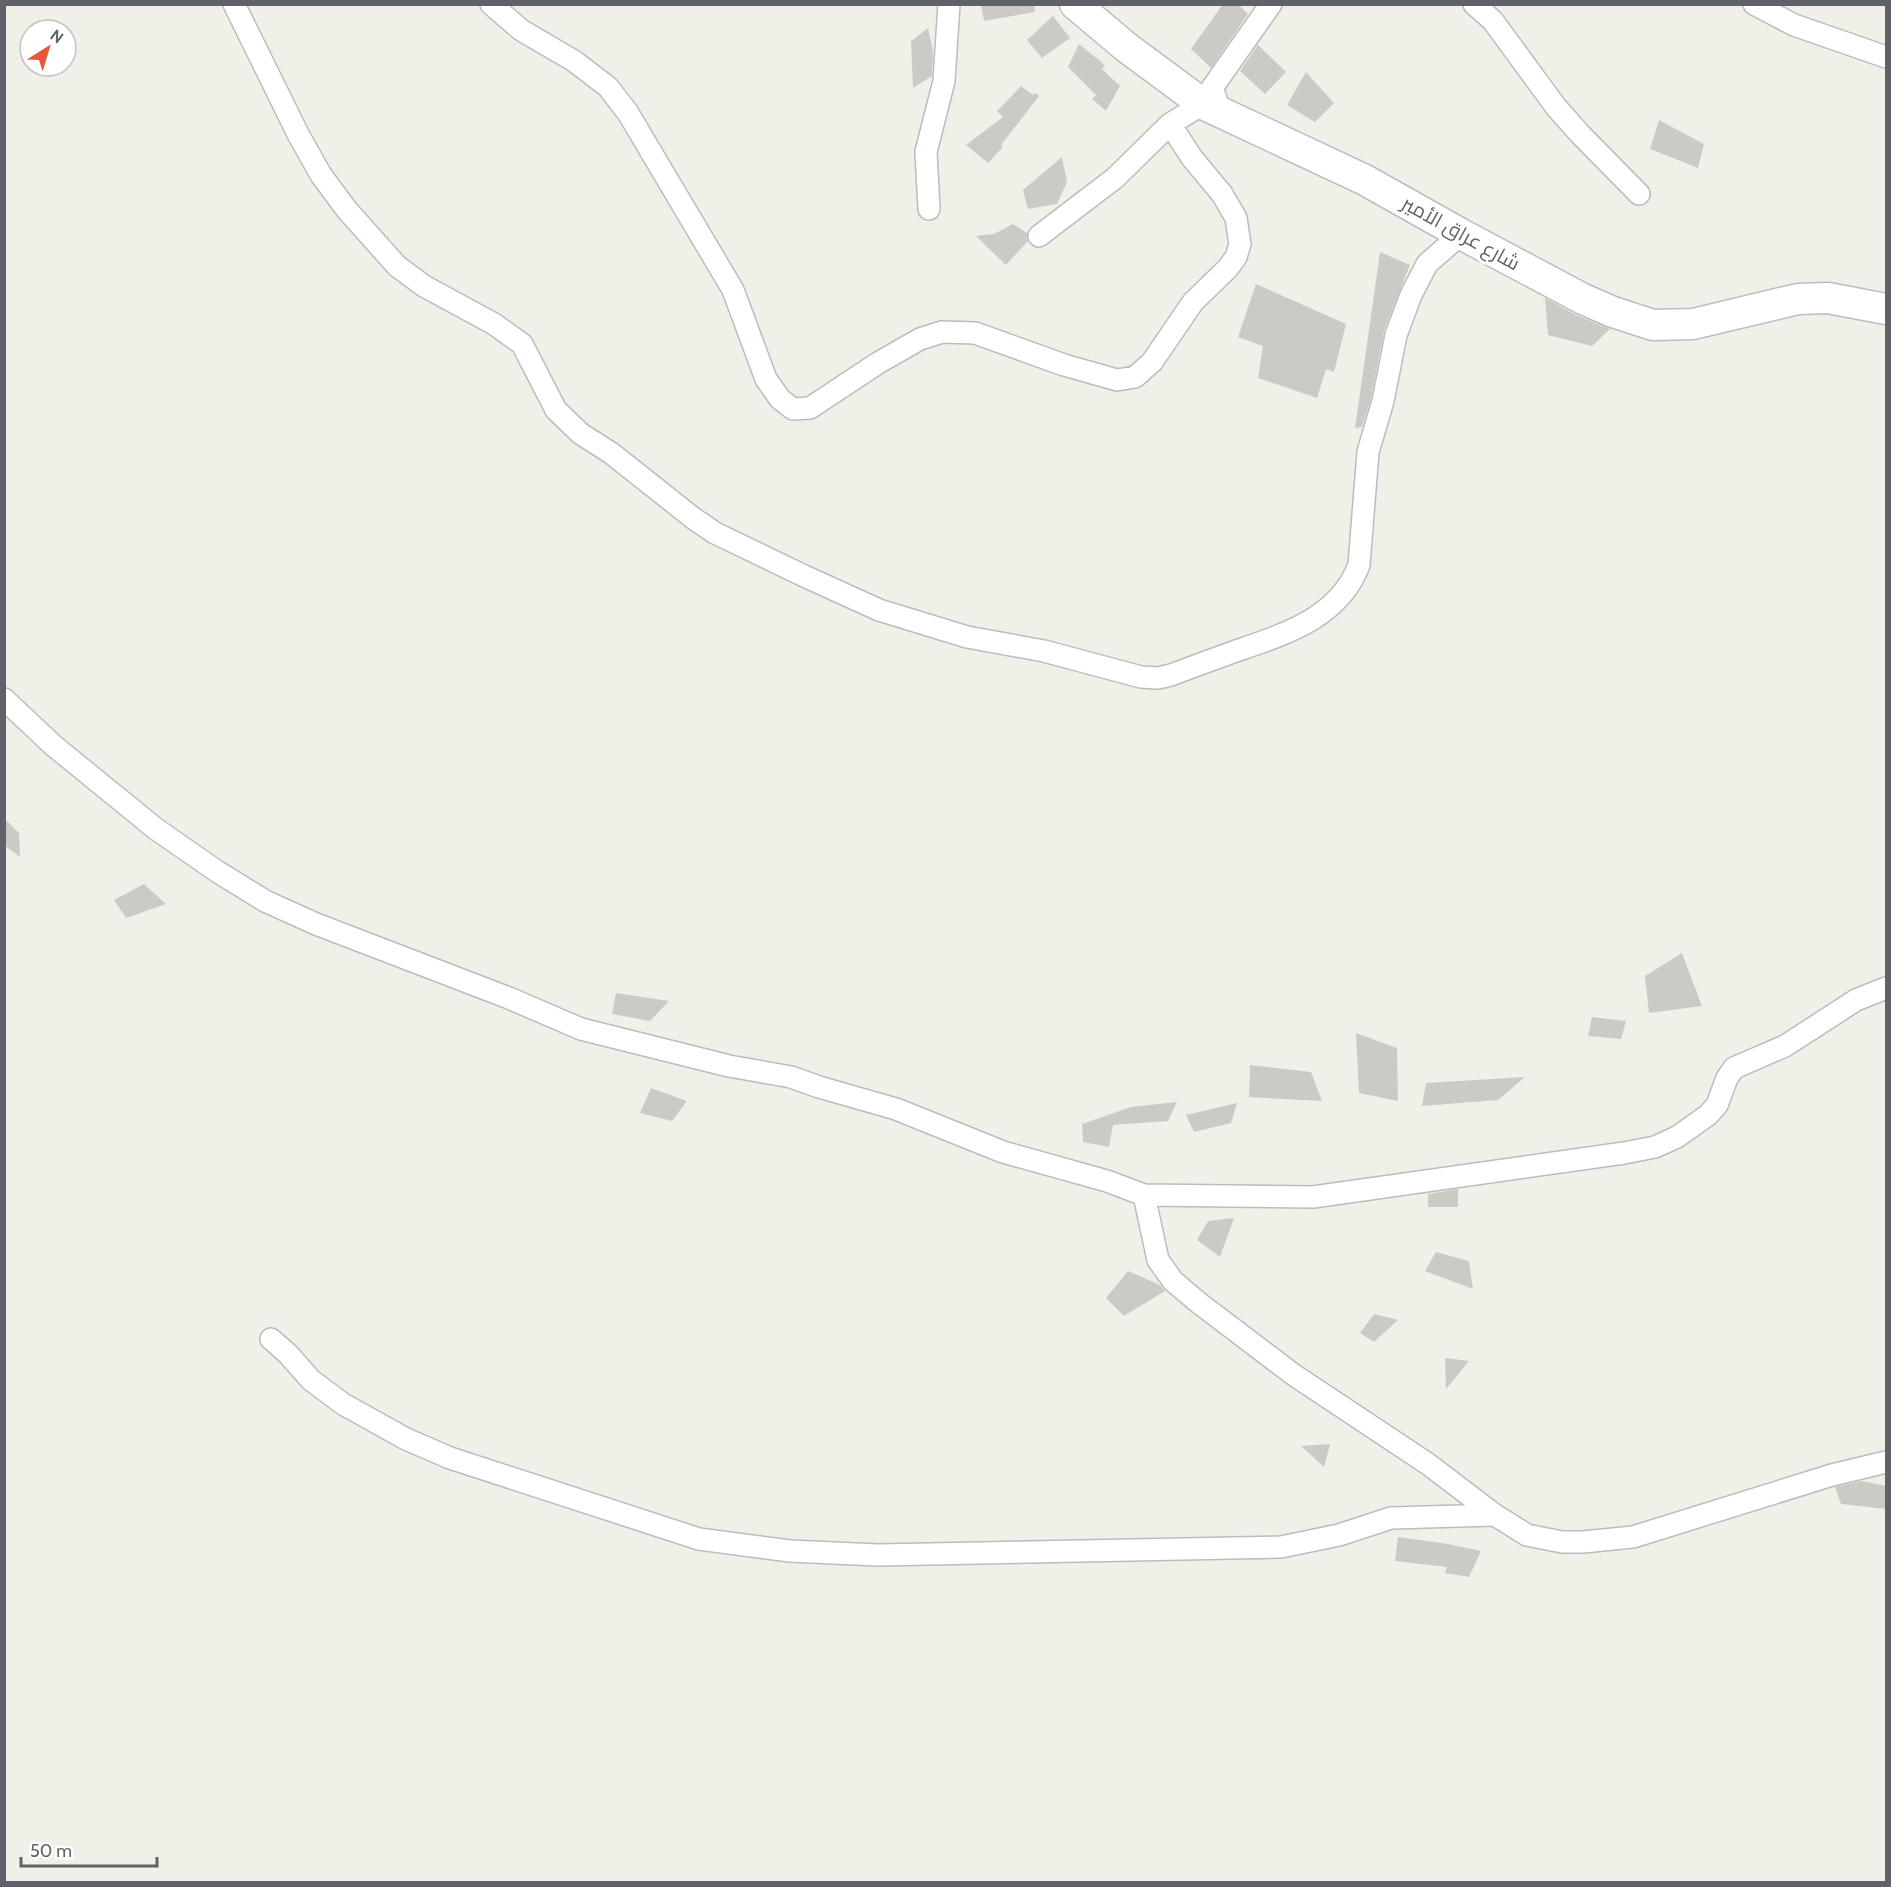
<svg xmlns="http://www.w3.org/2000/svg" width="1891" height="1887" viewBox="0 0 1891 1887" font-family="Cabin,Cairo,sans-serif">
<style>
.building{fill:#cccac5}
.lines{fill:none;stroke-linecap:round;stroke-linejoin:round}
.minor-casing{stroke:#babcc1;stroke-width:24}
.secondary-casing{stroke:#bbbdc3;stroke-width:33}
.minor{stroke:#fff;stroke-width:21}
.secondary{stroke:#fff;stroke-width:30}
.labels{text-anchor:middle;stroke-width:6;stroke-linejoin:round;paint-order:stroke}
.street-label{font-size:20px;fill:#5f6268;stroke:#fff}
</style>
<rect width="100%" height="100%" fill="#f1f0e8"/>
<path class="building" d="M 981,4 L 1034,4 L 1035,12 L 984,21 Z
M 1223,4 L 1238,4 L 1248,14 L 1211,68 L 1191,49 Z
M 1053,16 L 1070,38 L 1042,58 L 1027,40 Z
M 928,28 L 933,51 L 932,76 L 913,88 L 911,41 Z
M 1079,44 L 1105,65 L 1102,69 L 1120,86 L 1106,111 L 1092,99 L 1096,95 L 1068,67 Z
M 1258,45 L 1286,72 L 1265,94 L 1240,71 Z
M 1306,72 L 1334,103 L 1315,122 L 1287,105 Z
M 1021,86 L 1033,95 L 1036,93 L 1039,96 L 1001,145 L 1003,147 L 988,163 L 966,145 L 1003,117 L 997,111 Z
M 1659,120 L 1704,144 L 1698,168 L 1650,149 Z
M 1062,157 L 1067,182 L 1057,204 L 1028,209 L 1023,190 Z
M 1013,224 L 1027,233 L 1028,241 L 1006,265 L 976,236 L 994,234 Z
M 1380,252 L 1410,265 L 1384,331 L 1371,398 L 1362,427 L 1355,428 Z
M 1256,284 L 1346,324 L 1334,372 L 1326,369 L 1317,398 L 1258,378 L 1263,346 L 1238,337 Z
M 1545,298 L 1576,315 L 1610,329 L 1592,346 L 1548,335 Z
M 4,818 L 19,833 L 20,857 L 4,845 Z
M 144,884 L 166,904 L 126,918 L 114,900 Z
M 1682,953 L 1702,1006 L 1649,1013 L 1645,976 Z
M 616,993 L 669,1001 L 650,1021 L 612,1014 Z
M 1592,1017 L 1626,1021 L 1621,1039 L 1588,1036 Z
M 1356,1033 L 1397,1048 L 1398,1101 L 1359,1093 Z
M 1250,1065 L 1311,1072 L 1322,1101 L 1249,1097 Z
M 1525,1077 L 1498,1100 L 1422,1106 L 1426,1083 Z
M 651,1088 L 687,1101 L 672,1121 L 640,1113 Z
M 1177,1102 L 1168,1121 L 1113,1125 L 1109,1147 L 1083,1142 L 1082,1124 L 1131,1107 Z
M 1237,1103 L 1231,1123 L 1194,1132 L 1186,1115 Z
M 1458,1189 L 1458,1207 L 1428,1207 L 1428,1194 Z
M 1234,1218 L 1220,1257 L 1197,1240 L 1208,1221 Z
M 1436,1252 L 1469,1261 L 1473,1289 L 1425,1271 Z
M 1128,1271 L 1160,1285 L 1165,1291 L 1124,1316 L 1106,1298 Z
M 1374,1314 L 1398,1320 L 1374,1342 L 1360,1333 Z
M 1445,1358 L 1469,1361 L 1446,1389 Z
M 1330,1444 L 1324,1467 L 1301,1446 Z
M 1861,1481 L 1887,1486 L 1887,1509 L 1841,1504 L 1835,1487 Z
M 1398,1537 L 1448,1544 L 1481,1551 L 1469,1577 L 1445,1573 L 1447,1567 L 1395,1561 Z"/>
<g class="lines">
<defs>
<path id="minor" d="M 234,4 L 298,134 L 321,175 L 347,210 L 397,266 L 424,286 L 494,324 L 522,344 L 556,410 L 581,434 L 611,453 L 693,518 L 715,533 L 802,575 L 879,610 L 967,637 L 1044,651 L 1141,677 L 1158,678 L 1171,675 C 1192,667 1214,659 1236,651 C 1285,634 1339,618 1359,565 L 1368,452 L 1383,401 L 1396,335 L 1411,295 L 1427,264 L 1461,234
M 491,4 L 521,30 L 574,61 L 608,87 L 628,113 L 733,290 L 766,379 L 780,399 L 793,409 L 810,408 L 878,363 L 920,339 L 942,332 L 975,333 L 1064,365 L 1117,380 L 1135,377 L 1152,362 L 1193,302 L 1228,268 L 1236,257 L 1240,244 L 1236,218 L 1222,194 L 1192,158 L 1170,124
M 1474,4 L 1493,21 L 1556,107 L 1580,134 L 1639,194
M 1754,4 L 1794,25 L 1886,57
M 1221,112 L 1212,88 L 1271,4
M 929,209 L 926,152 L 944,81 L 949,4
M 1039,236 L 1115,178 L 1170,124 L 1203,104
M 4,699 L 54,746 L 156,829 L 218,872 L 265,901 L 316,924 L 509,998 L 581,1029 L 729,1066 L 791,1077 L 819,1087 L 896,1109 L 1003,1152 L 1107,1181 L 1144,1195 L 1313,1197 L 1624,1153 L 1655,1147 L 1677,1137 L 1708,1115 L 1717,1105 L 1727,1078 L 1734,1068 L 1785,1046 L 1856,1000 L 1886,988
M 1144,1195 L 1158,1260 L 1173,1281 L 1199,1303 L 1294,1375 L 1428,1464 L 1495,1515 L 1527,1535 L 1562,1542 L 1583,1542 L 1633,1537 L 1832,1475 L 1886,1462
M 271,1339 L 288,1354 L 311,1380 L 343,1404 L 406,1439 L 450,1458 L 699,1539 L 790,1551 L 878,1555 L 1281,1547 L 1339,1535 L 1391,1518 L 1495,1515"/>
<path id="secondary" d="M 1075,4 L 1126,47 L 1203,104 L 1365,180 L 1461,234 L 1583,299 L 1613,312 L 1653,325 L 1693,324 L 1798,299 L 1828,298 L 1886,309"/>
</defs>
<use href="#minor" class="minor-casing"/>
<use href="#secondary" class="secondary-casing"/>
<use href="#minor" class="minor"/>
<use href="#secondary" class="secondary"/>
</g>
<g class="labels">
<g class="street-label">
<text transform="translate(1461 233) rotate(29)" y="7">شارع عراق الأمير</text>
</g>
</g>
<rect width="1891" height="1887" fill="none" stroke="#5f6268" stroke-width="12"/>
<g transform="translate(48 48) rotate(37)"><circle r="28" fill="#ffffff" stroke="#bfc0c3" stroke-width="1.5"/>
<path d="M0-4.5L10 22L0 15L-10 22Z" fill="#e4583b"/>
<text y="-9" font-size="16" font-weight="bold" text-anchor="middle" fill="#5f6268">N</text>
</g>
<path d="M21 1857v9h136v-9" fill="none" stroke="#5f6268" stroke-width="3"/>
<text x="30" y="1857" font-size="18" fill="#5f6268" stroke="#ffffff" stroke-width="4.5" paint-order="stroke">50 m</text>
</svg>
